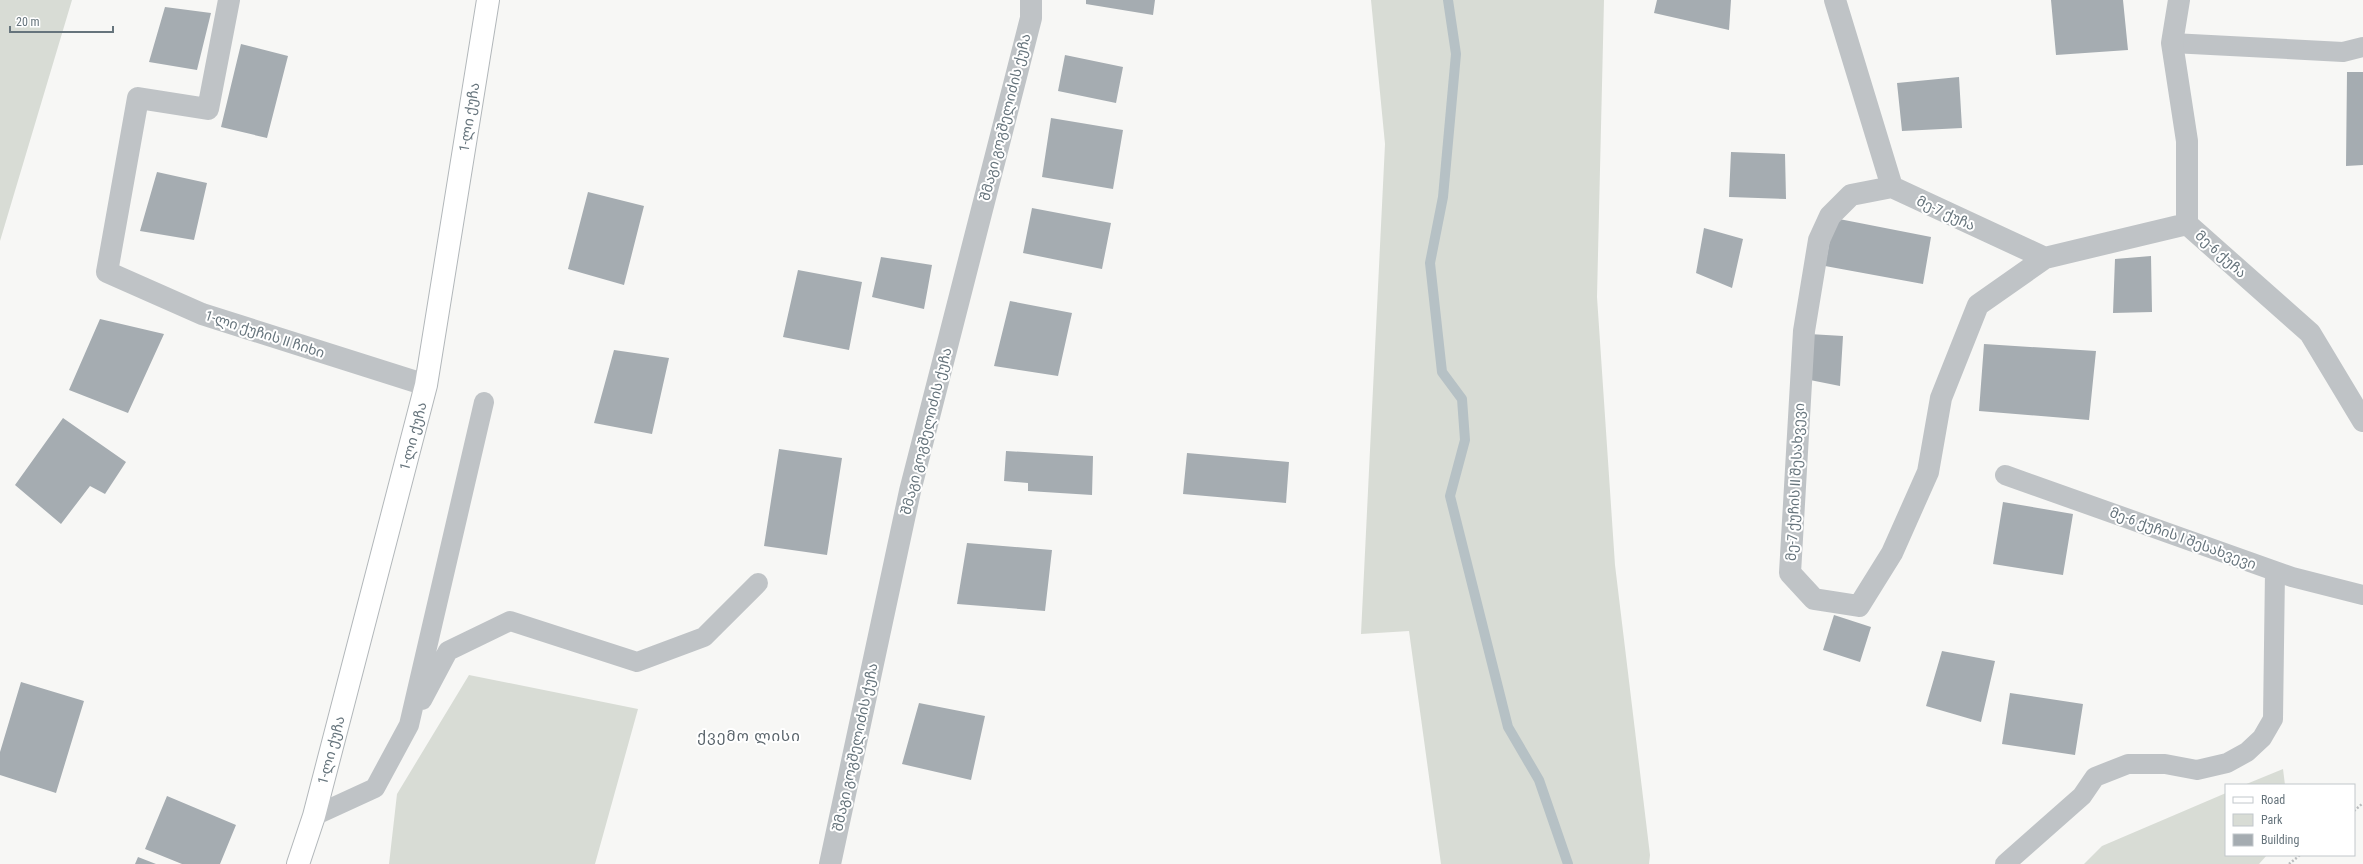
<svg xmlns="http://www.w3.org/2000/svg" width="2363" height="864" viewBox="0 0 2363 864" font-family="'Roboto Condensed','Noto Sans Georgian',sans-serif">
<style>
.green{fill:#d8dcd5}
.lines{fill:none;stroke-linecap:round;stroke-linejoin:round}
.stream{stroke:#b6c1c5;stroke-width:10}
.building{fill:#a5acb1}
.secondary-casing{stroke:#b2b7ba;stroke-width:24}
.path{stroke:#b9bcbe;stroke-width:2.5;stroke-dasharray:2 2;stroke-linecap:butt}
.service{stroke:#bfc3c6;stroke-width:20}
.minor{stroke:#bfc3c6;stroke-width:22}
.secondary{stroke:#fff;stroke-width:22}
.labels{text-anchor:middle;stroke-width:4;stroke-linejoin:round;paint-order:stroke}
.street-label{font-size:14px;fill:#66747c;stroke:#fff}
.neighbourhood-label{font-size:15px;letter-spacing:1px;fill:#576269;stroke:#fff}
</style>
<rect width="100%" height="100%" fill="#f7f7f5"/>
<path class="green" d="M 0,0 L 72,0 L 0,241 Z
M 1371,0 L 1604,0 L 1597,297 L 1615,565 L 1650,855 L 1649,864 L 1441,864 L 1409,631 L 1361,634 L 1385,144 Z
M 469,675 L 638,709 L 595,864 L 389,864 L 397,794 Z
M 2283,769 L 2285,785 L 2244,785 Z
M 2226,793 L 2226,855 L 2267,855 L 2259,864 L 2084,864 L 2102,846 Z"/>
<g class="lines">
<path class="stream" d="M 1448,0 L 1456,54 L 1443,197 L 1430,263 L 1442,372 L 1462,399 L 1465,440 L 1450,496 L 1508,727 L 1539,780 L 1568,864"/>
</g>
<path class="building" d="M 1086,0 L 1155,0 L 1153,15 L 1086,4 Z
M 1657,0 L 1731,0 L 1729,30 L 1654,13 Z
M 2051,0 L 2123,0 L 2128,50 L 2056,55 Z
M 165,7 L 211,13 L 197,70 L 149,62 Z
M 241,44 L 288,56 L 267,138 L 221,127 Z
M 1065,55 L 1123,67 L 1116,103 L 1058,91 Z
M 2347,72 L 2363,72 L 2363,165 L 2346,166 Z
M 1959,77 L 1962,128 L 1902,131 L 1897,83 Z
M 1051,118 L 1123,130 L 1113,189 L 1042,177 Z
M 1731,152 L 1785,154 L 1786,199 L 1729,197 Z
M 157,172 L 207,183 L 194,240 L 140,231 Z
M 588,192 L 644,206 L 624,285 L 568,269 Z
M 1032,208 L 1111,223 L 1102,269 L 1023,253 Z
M 1834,218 L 1931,237 L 1923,284 L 1825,266 Z
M 1704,228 L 1743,239 L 1732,288 L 1696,273 Z
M 2151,256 L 2152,312 L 2113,313 L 2115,259 Z
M 881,257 L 932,265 L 924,309 L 872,297 Z
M 798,270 L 862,282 L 849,350 L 783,337 Z
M 1010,301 L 1072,313 L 1058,376 L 994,366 Z
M 100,319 L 164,334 L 128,413 L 69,390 Z
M 1809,334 L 1843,336 L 1840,386 L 1805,379 Z
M 1984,344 L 2096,351 L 2089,420 L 1979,411 Z
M 614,350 L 669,358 L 652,434 L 594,423 Z
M 63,418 L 126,462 L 105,494 L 90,486 L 61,524 L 15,485 Z
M 779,449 L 842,458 L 827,555 L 764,546 Z
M 1006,451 L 1093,456 L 1092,495 L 1028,491 L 1028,483 L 1004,481 Z
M 1187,453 L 1289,462 L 1286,503 L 1183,494 Z
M 2003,502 L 2073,514 L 2063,575 L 1993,564 Z
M 967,543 L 1052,550 L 1045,611 L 957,604 Z
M 1834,615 L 1871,627 L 1860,662 L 1823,650 Z
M 1942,651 L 1995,661 L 1981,722 L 1926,706 Z
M 21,682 L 84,701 L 56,793 L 0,775 L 0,752 Z
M 2010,693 L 2083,704 L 2075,755 L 2002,744 Z
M 919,703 L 985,716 L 971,780 L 902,764 Z
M 167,796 L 236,825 L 220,864 L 182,864 L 145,849 Z
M 138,857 L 156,864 L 135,864 Z"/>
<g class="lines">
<defs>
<path id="secondary" d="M 298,864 L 314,816 L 426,385 L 488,0"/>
</defs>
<use href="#secondary" class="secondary-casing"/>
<path class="path" d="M 2354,811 L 2363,803
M 2289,864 L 2300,855"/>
<path class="service" d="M 2172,43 L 2343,52 L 2363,47
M 2005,475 L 2292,577 L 2363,595
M 422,700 L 448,651 L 510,621 L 637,662 L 704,637 L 758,583
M 314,816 L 375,788 L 409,725 L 484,402
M 2005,864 L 2082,796 L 2095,777 L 2128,764 L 2165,764 L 2197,770 L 2227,763 L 2247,752 L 2262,738 L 2273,719 L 2275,571"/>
<path class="minor" d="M 229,0 L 208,109 L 138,98 L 107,272 L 202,314 L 426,385
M 1835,0 L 1892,187 L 2045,258 L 2187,224
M 2179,0 L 2172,43 L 2187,141 L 2187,224 L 2310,333 L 2363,421
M 1892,187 L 1851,195 L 1830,216 L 1819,240 L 1804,331 L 1790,573 L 1814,599 L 1859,606 L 1892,553 L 1928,472 L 1941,398 L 1978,305 L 2045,258
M 830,864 L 910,491 L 1031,18 L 1031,0"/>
<use href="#secondary" class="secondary"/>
</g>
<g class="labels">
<g class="street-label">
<text transform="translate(469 117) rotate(-81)" y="5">1-ლი ქუჩა</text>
<text transform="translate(1005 117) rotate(-76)" y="5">შმაგი გოგშელიძის ქუჩა</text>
<text transform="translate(1946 213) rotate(25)" y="5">მე-7 ქუჩა</text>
<text transform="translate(2221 254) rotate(42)" y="5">მე-6 ქუჩა</text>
<text transform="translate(265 334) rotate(18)" y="5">1-ლი ქუჩის II ჩიხი</text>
<text transform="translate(926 431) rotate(-76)" y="5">შმაგი გოგშელიძის ქუჩა</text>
<text transform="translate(413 436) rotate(-75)" y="5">1-ლი ქუჩა</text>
<text transform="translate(1795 482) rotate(-87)" y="5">მე-7 ქუჩის II შესახვევი</text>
<text transform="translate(2183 538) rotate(20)" y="5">მე-6 ქუჩის I შესახვევი</text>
<text transform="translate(855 747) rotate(-78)" y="5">შმაგი გოგშელიძის ქუჩა</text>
<text transform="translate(331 750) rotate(-75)" y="5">1-ლი ქუჩა</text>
</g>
<g class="neighbourhood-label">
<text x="749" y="741">ქვემო ლისი</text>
</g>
</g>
<rect x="2225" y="784" width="130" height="72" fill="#ffffff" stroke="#c2c7cb"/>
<rect x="2233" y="797" width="20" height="6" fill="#ffffff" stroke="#c2c7cb"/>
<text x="2261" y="804" font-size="12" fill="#66747c">Road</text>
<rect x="2233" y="814" width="20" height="12" fill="#d8dcd5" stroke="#c2c7cb"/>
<text x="2261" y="824" font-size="12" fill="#66747c">Park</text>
<rect x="2233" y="834" width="20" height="12" fill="#a5acb1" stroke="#c2c7cb"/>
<text x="2261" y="844" font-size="12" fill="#66747c">Building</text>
<path d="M10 26v6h103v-6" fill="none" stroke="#66747c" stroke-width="2"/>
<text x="16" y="26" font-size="12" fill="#66747c" stroke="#ffffff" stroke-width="3" paint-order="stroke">20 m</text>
</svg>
